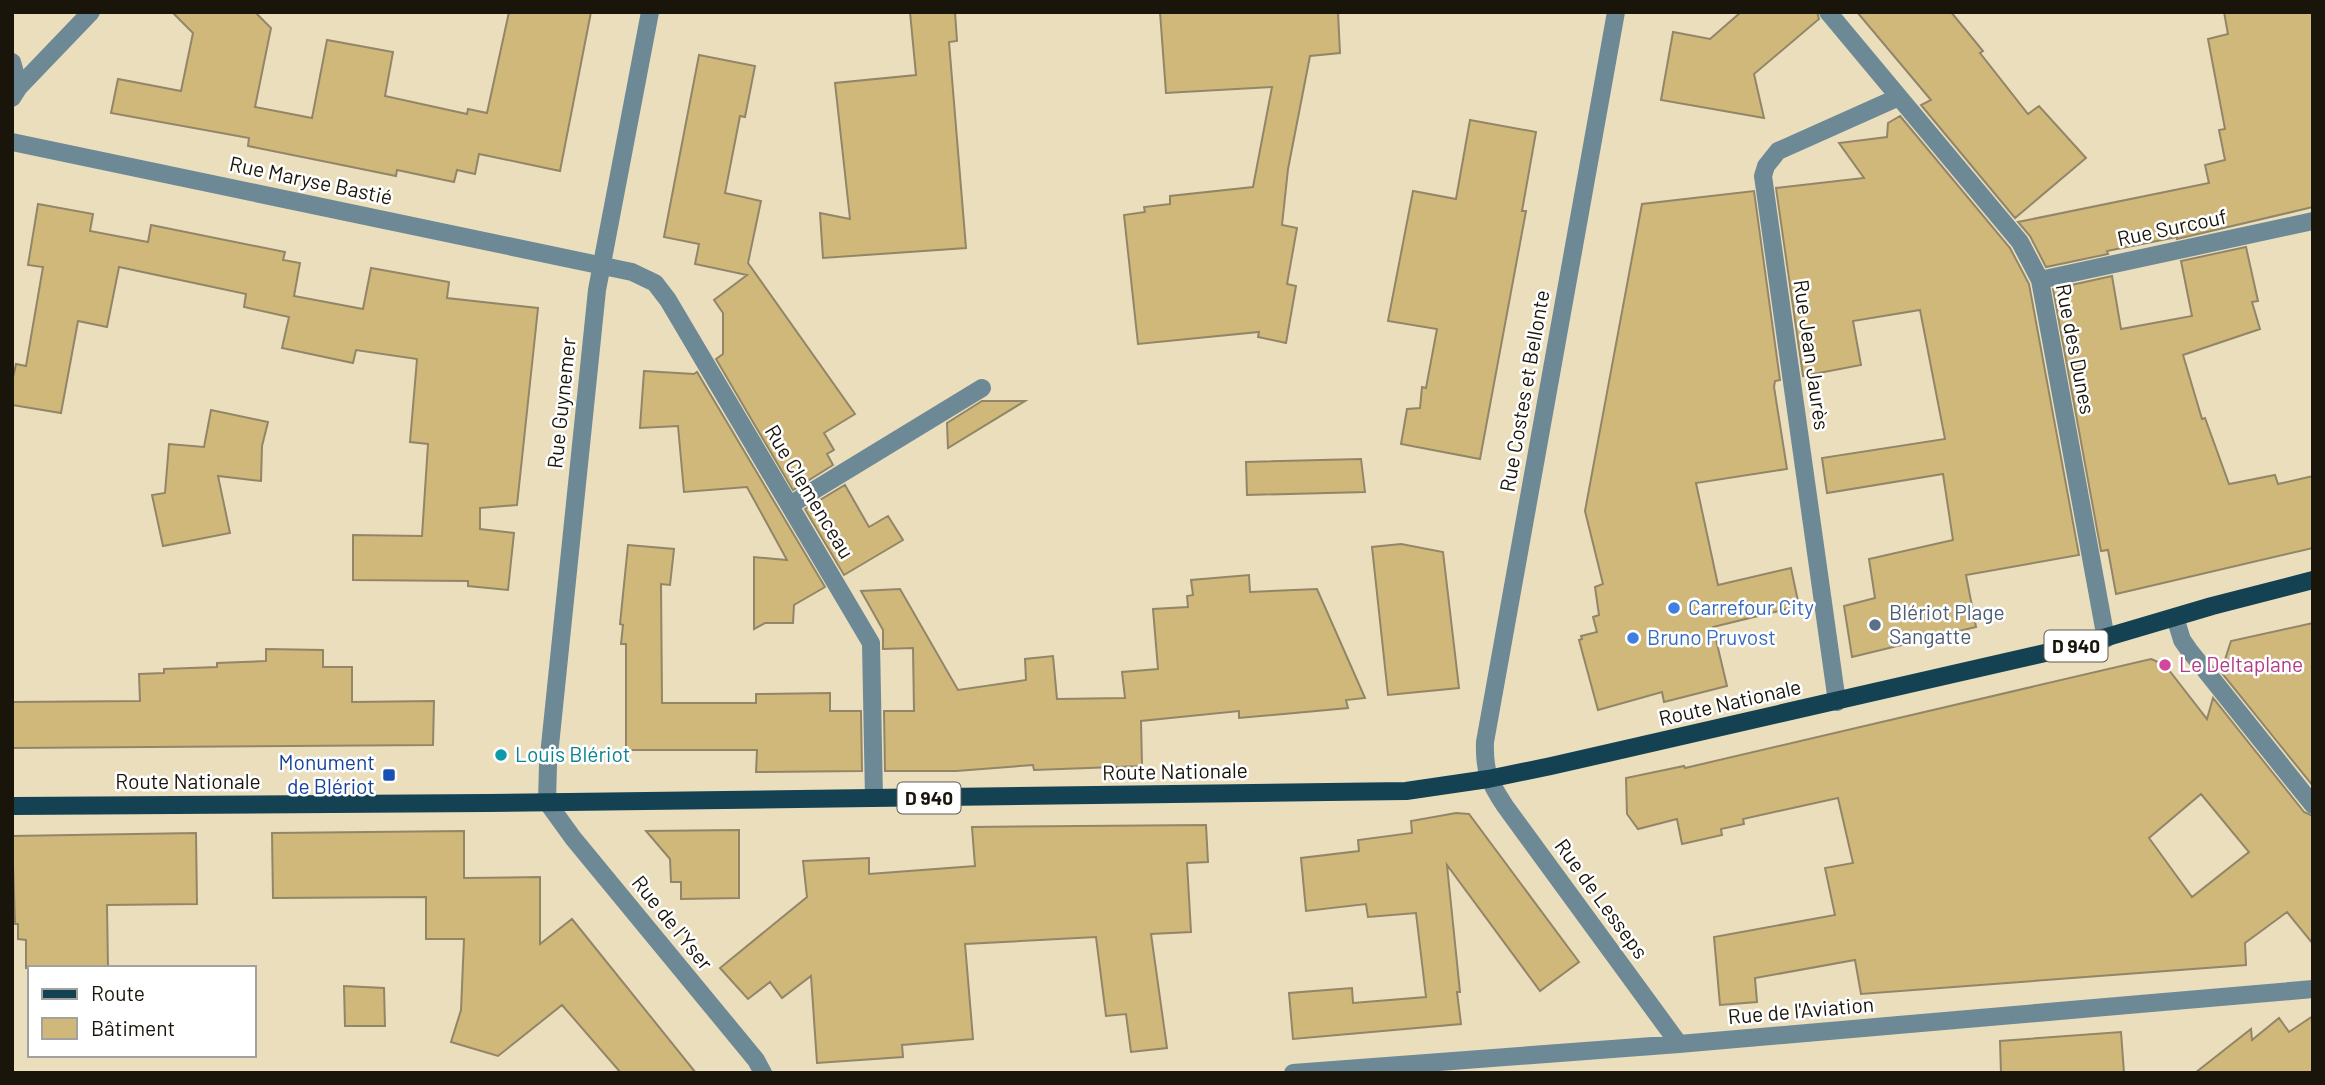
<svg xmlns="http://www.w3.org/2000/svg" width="2325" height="1085" viewBox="0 0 2325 1085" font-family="Barlow,sans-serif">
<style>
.building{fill:#d0b87b;stroke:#928668;stroke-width:2;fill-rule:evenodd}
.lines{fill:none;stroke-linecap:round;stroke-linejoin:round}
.service{stroke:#6d8996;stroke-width:18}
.minor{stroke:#6d8996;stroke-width:18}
.primary{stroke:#144253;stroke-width:18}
.shop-dot{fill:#3f7fe0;stroke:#fff;stroke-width:2.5}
.service-dot{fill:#5c6f8a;stroke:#fff;stroke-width:2.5}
.hotel-dot{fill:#d1479c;stroke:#fff;stroke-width:2.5}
.culture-dot{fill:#0f9aa8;stroke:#fff;stroke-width:2.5}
.transit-dot{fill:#1a4fb4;stroke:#fff;stroke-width:2.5}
.labels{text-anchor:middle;stroke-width:5;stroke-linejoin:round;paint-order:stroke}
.shield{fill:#fff;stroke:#5f5b54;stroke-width:2}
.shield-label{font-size:19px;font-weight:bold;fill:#1a150a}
.street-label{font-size:21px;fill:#1a150a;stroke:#fff}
.shop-label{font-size:21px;fill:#366cbe;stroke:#fff;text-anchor:start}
.service-label{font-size:21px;fill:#4e5e75;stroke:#fff;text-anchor:start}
.hotel-label{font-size:21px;fill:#b23c85;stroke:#fff;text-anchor:start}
.culture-label{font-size:21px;fill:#0d838f;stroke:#fff;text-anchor:start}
.transit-label{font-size:21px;fill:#164399;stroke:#fff;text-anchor:end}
</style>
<rect width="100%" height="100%" fill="#ebdebd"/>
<path class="building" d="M 172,12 L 255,12 L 271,28 L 255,107 L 312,118 L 327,40 L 393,52 L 385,96 L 467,114 L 468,109 L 487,113 L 509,12 L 591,12 L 560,171 L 479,154 L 475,174 L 457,170 L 454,182 L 397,170 L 396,176 L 337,164 L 248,146 L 249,138 L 111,113 L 118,79 L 181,91 L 193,33 Z
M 910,12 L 955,12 L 957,41 L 949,42 L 966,248 L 823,258 L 820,213 L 850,219 L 835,83 L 916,75 Z
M 1160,12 L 1338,12 L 1340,53 L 1310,56 L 1288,169 L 1282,225 L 1297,228 L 1287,284 L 1296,286 L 1286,343 L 1258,337 L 1259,332 L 1138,344 L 1124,215 L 1145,212 L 1144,207 L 1170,204 L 1170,196 L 1253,187 L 1272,87 L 1166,93 Z
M 1741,12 L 1817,12 L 1819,19 L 1754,74 L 1764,118 L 1661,100 L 1673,32 L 1710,39 Z
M 1857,12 L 1951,12 L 1983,51 L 1980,53 L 2028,114 L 2039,106 L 2086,158 L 2015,218 L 1921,105 L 1931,100 Z
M 2224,12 L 2313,12 L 2313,207 L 2177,239 L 2177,237 L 2107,251 L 2108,254 L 2046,267 L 2030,236 L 2018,222 L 2209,183 L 2205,165 L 2225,160 L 2219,130 L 2225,129 L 2208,39 L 2228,34 Z
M 699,55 L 755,66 L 745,117 L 740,116 L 725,193 L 761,201 L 748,263 L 855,414 L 824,433 L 834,450 L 827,454 L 833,465 L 793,490 L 716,359 L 723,354 L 723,313 L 714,300 L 747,275 L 695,264 L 699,244 L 664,237 Z
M 1900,116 L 2010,248 L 2029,284 L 2079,555 L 1966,575 L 1976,627 L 1852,657 L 1844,606 L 1875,598 L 1869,559 L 1953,540 L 1943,474 L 1827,493 L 1822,458 L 1945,439 L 1920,310 L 1853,321 L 1861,365 L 1803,376 L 1776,188 L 1864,178 L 1839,143 L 1887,137 L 1888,123 Z
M 1470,120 L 1536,132 L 1522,211 L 1526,211 L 1480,459 L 1401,444 L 1407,409 L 1420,408 L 1422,387 L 1426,388 L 1437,329 L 1388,321 L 1413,191 L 1456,199 Z
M 1754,191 L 1780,380 L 1775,381 L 1774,387 L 1787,469 L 1696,483 L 1718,585 L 1791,568 L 1799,606 L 1713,627 L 1727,686 L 1664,702 L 1662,692 L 1598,710 L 1579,640 L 1582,639 L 1581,636 L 1597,632 L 1593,617 L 1599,615 L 1595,587 L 1603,584 L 1585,511 L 1642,204 Z
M 38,204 L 93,214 L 90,231 L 148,242 L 151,225 L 285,252 L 283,260 L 300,263 L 294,296 L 363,309 L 371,268 L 449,282 L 447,298 L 538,308 L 517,505 L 480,508 L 480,529 L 514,533 L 508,590 L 468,586 L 468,581 L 353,580 L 353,535 L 422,536 L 428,444 L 410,442 L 417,359 L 356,350 L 353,363 L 282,348 L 289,317 L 244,307 L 246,294 L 119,267 L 107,327 L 78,321 L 61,413 L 12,405 L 12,382 L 16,364 L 26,366 L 43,267 L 28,265 Z
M 2246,247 L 2258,301 L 2252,302 L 2260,329 L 2183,355 L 2202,419 L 2205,418 L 2229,484 L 2275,475 L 2278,484 L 2313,476 L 2313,548 L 2116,594 L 2108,550 L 2101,551 L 2053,289 L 2112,276 L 2121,329 L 2192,316 L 2181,261 Z
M 644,371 L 694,374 L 697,372 L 825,587 L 794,605 L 793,623 L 765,623 L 754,629 L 754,557 L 787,560 L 747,487 L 684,492 L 678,426 L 640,428 Z
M 982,401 L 1025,401 L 948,448 L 947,423 Z
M 211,410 L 268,422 L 262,446 L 261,481 L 218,476 L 230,533 L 163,546 L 152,495 L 165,493 L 169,444 L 204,447 Z
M 1361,459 L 1365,492 L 1247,495 L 1246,462 Z
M 845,485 L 869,527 L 888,516 L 903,540 L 844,575 L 805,509 Z
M 1401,544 L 1443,552 L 1459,688 L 1388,695 L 1372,547 Z
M 628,545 L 674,549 L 670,585 L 661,584 L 662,703 L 756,703 L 756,694 L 830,693 L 830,711 L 861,711 L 862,771 L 756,772 L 757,750 L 626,750 L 626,644 L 621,644 L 623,625 L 620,624 Z
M 1249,575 L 1250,592 L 1317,589 L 1365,698 L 1346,700 L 1348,708 L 1239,718 L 1239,711 L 1141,721 L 1142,766 L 1034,770 L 1033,765 L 956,771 L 885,771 L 884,711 L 914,711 L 913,648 L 883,649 L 883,630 L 861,591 L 900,589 L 958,690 L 1026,680 L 1025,659 L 1053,656 L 1057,699 L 1125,698 L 1122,672 L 1158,669 L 1153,609 L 1188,607 L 1187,596 L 1193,595 L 1191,580 Z
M 2313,623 L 2313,786 L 2221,672 L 2231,641 Z
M 266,649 L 323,650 L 323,667 L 352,667 L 352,702 L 434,701 L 433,745 L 12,748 L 12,702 L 140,701 L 139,674 L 164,673 L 164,669 L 217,667 L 217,663 L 266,661 Z
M 2151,659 L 2165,665 L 2207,719 L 2213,698 L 2304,812 L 2313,816 L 2313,944 L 2287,912 L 2245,943 L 2246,965 L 1861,994 L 1855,960 L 1755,978 L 1757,1002 L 1720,1005 L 1714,937 L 1835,915 L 1825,868 L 1853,863 L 1838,798 L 1743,819 L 1744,824 L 1721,829 L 1722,835 L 1682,844 L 1677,819 L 1638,829 L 1627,814 L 1626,778 L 1684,766 L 1685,768 ZM 2201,794 L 2249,852 L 2192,897 L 2149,838 Z
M 1456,813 L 1469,814 L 1579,962 L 1540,991 L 1447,865 L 1460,992 L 1457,992 L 1461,1024 L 1293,1039 L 1289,993 L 1352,988 L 1353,1003 L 1426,997 L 1416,913 L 1368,917 L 1366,904 L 1306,911 L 1301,858 L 1359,851 L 1358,840 L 1412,833 L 1411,821 Z
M 1206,825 L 1208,862 L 1187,863 L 1191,932 L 1151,934 L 1167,1048 L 1131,1052 L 1126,1014 L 1106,1016 L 1096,937 L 965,944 L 973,1039 L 902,1045 L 903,1057 L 817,1063 L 811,976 L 782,998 L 770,982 L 748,999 L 720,968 L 807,897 L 803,861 L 869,858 L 869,874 L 975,866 L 972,827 Z
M 739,830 L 739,898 L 681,899 L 681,882 L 671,882 L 670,859 L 646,831 Z
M 464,831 L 464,878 L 540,877 L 540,944 L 572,919 L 696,1073 L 621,1073 L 562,1005 L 498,1056 L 451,1042 L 461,1010 L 464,939 L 426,939 L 426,897 L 273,898 L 272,833 Z
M 196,833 L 197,904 L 107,905 L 108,968 L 26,968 L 26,940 L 18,939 L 18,924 L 15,924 L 12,836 Z
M 344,986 L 384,988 L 385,1026 L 345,1026 Z
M 2313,1016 L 2313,1073 L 2195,1073 L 2251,1029 L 2252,1040 L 2279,1018 L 2289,1032 Z
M 2121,1032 L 2124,1073 L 2001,1073 L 2000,1041 Z"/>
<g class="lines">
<path class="service" d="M 790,505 L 982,388"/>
<path class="minor" d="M 650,12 L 597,290 L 548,765 L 547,802 L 573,838 L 756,1060 L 763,1073
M 1616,12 L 1485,742 C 1484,771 1489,782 1505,806 L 1679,1044
M 1828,12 L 2020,242 L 2040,280 L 2106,639
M 12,62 L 19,87
M 12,98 L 19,87 L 91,12
M 12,142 L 632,272 L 655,283 L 668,300 L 871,643 L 874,798
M 2040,280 L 2313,221
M 2175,617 L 2182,640 L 2189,650 L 2313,805
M 1837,702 L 1763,176 L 1766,166 L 1778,151 L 1899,97
M 1293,1073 L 1679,1044 L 2313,989"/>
<path class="primary" d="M 12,806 L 487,803 L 1406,791 L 1488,779 L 1551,766 L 2080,645 L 2212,606 L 2313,580"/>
</g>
<g class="shop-dot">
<circle cx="1674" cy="608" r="7"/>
<circle cx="1633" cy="638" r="7"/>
</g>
<circle class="service-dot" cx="1875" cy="625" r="7"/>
<circle class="hotel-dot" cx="2165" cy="665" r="7"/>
<circle class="culture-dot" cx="501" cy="755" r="7"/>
<rect class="transit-dot" x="382" y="768" width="14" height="14" rx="3.5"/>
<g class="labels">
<g class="shield">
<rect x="2044.5" y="630.5" width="63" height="31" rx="5"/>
<rect x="897.5" y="782.5" width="63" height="31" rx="5"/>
</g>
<g class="shield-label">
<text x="2076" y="653">D 940</text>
<text x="929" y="805">D 940</text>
</g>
<g class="street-label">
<text transform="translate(311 181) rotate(12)" y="7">Rue Maryse Bastié</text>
<text transform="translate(2172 228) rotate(-12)" y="7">Rue Surcouf</text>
<text transform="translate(2075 349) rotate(79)" y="7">Rue des Dunes</text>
<text transform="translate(1811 355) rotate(82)" y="7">Rue Jean Jaurès</text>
<text transform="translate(1525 391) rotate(-80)" y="7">Rue Costes et Bellonte</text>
<text transform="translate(562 403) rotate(-84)" y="7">Rue Guynemer</text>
<text transform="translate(809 492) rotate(59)" y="7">Rue Clemenceau</text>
<text transform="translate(1730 703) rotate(-13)" y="7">Route Nationale</text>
<text transform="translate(1175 772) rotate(-1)" y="7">Route Nationale</text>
<text x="188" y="789">Route Nationale</text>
<text transform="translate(1601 899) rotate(54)" y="7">Rue de Lesseps</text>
<text transform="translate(672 923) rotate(51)" y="7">Rue de l'Yser</text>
<text transform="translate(1801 1011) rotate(-5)" y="7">Rue de l'Aviation</text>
</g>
<g class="shop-label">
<text x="1688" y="615">Carrefour City</text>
<text x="1647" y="645">Bruno Pruvost</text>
</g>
<g class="service-label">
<text x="1889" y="620">Blériot Plage<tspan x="1889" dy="24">Sangatte</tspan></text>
</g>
<g class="hotel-label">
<text x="2179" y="672">Le Deltaplane</text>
</g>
<g class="culture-label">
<text x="515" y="762">Louis Blériot</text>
</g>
<g class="transit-label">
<text x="375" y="770">Monument<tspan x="375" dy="24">de Blériot</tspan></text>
</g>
</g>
<rect width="2325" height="1085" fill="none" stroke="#1a150a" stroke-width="28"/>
<rect x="28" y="966" width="228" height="91" fill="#ffffff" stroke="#a3a19d" stroke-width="2"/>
<rect x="42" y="989" width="35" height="10" fill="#144253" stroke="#a3a19d" stroke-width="2"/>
<text x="91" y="1001" font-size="21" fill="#1a150a">Route</text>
<rect x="42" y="1018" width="35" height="21" fill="#d0b87b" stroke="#a3a19d" stroke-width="2"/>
<text x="91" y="1036" font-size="21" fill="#1a150a">Bâtiment</text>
</svg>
